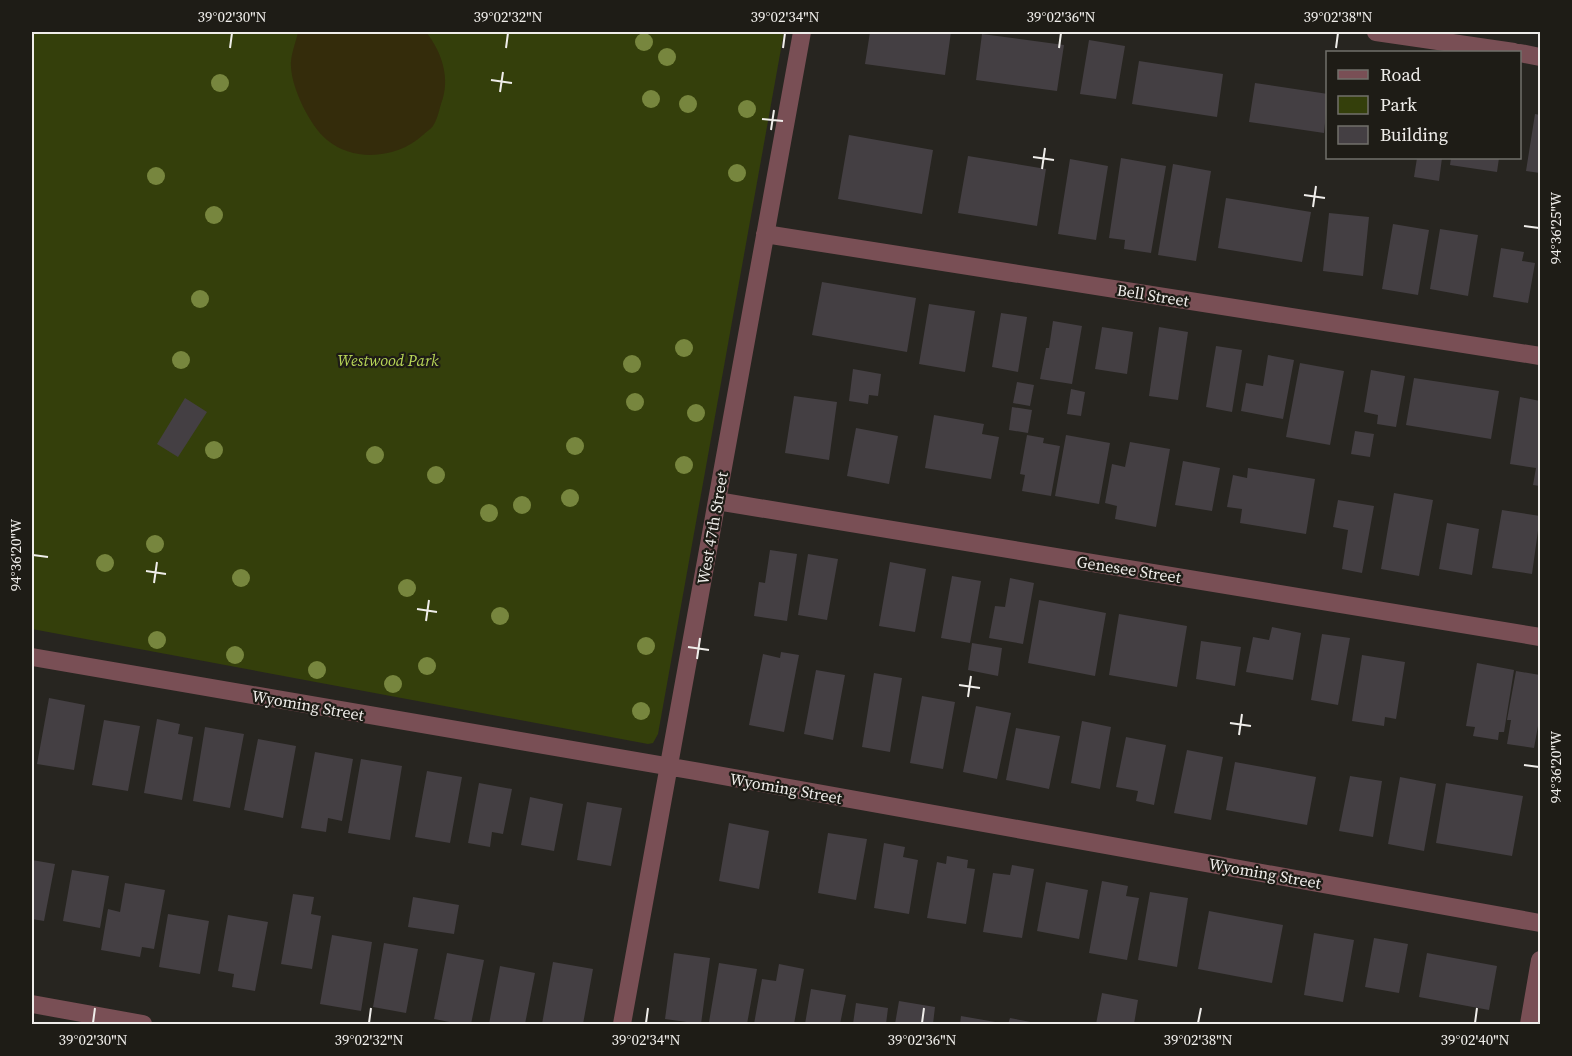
<svg xmlns="http://www.w3.org/2000/svg" width="1572" height="1056" viewBox="0 0 1572 1056" font-family="'Source Serif 4',serif">
<style>
.green{fill:#343f0b}
.sand{fill:#342c0b}
.building{fill:#443f43}
.lines{fill:none;stroke-linecap:round;stroke-linejoin:round}
.minor{stroke:#794f55;stroke-width:18}
.tree{fill:#77863e}
.ticks{fill:none;stroke:#efedea;stroke-width:2}
.labels{text-anchor:middle;stroke-width:4.5;stroke-linejoin:round;paint-order:stroke}
.street-label{font-size:16px;fill:#efedea;stroke:#1e1c16}
.park-label{font-size:16px;font-style:italic;fill:#b8d657;stroke:#1e1c16}
.neatline{fill:none;stroke:#efedea;stroke-width:2}
.ticks-label{font-size:15px;text-anchor:middle;fill:#efedea}
</style>
<rect width="100%" height="100%" fill="#272520"/>
<path class="green" d="M 32,32 L 784,32 L 658,734 L 653,743 L 648,744 L 32,629 Z"/>
<path class="sand" d="M 298,32 L 426,32 C 442,52 451,79 441,104 C 439,111 437,120 433,126 C 431,129 426,132 423,135 C 398,158 355,163 327,140 C 310,126 292,89 291,67 C 290,56 296,42 298,32 Z"/>
<path class="building" d="M 870,32 L 951,32 L 945,75 L 865,64 Z
M 982,34 L 1064,45 L 1057,91 L 976,80 Z
M 1089,40 L 1125,46 L 1116,99 L 1080,94 Z
M 1139,61 L 1223,74 L 1217,117 L 1132,104 Z
M 1255,83 L 1328,94 L 1324,133 L 1249,122 Z
M 1535,114 L 1540,115 L 1540,173 L 1526,171 Z
M 849,135 L 933,150 L 922,214 L 838,199 Z
M 968,156 L 1046,169 L 1037,226 L 958,213 Z
M 1121,158 L 1166,166 L 1151,253 L 1124,249 L 1125,240 L 1109,238 Z
M 1417,158 L 1442,158 L 1439,181 L 1414,177 Z
M 1451,158 L 1499,158 L 1497,172 L 1450,165 Z
M 1070,159 L 1108,166 L 1096,240 L 1058,234 Z
M 1173,164 L 1211,171 L 1196,261 L 1158,255 Z
M 1226,198 L 1311,212 L 1302,262 L 1218,248 Z
M 1329,213 L 1369,217 L 1363,276 L 1323,271 Z
M 1393,224 L 1429,230 L 1418,295 L 1382,289 Z
M 1440,229 L 1478,235 L 1468,296 L 1430,289 Z
M 1501,248 L 1524,252 L 1522,261 L 1535,263 L 1528,303 L 1493,297 Z
M 822,282 L 916,298 L 907,352 L 812,335 Z
M 929,304 L 975,311 L 965,372 L 919,364 Z
M 1001,313 L 1027,317 L 1018,372 L 992,367 Z
M 1053,321 L 1082,326 L 1072,384 L 1040,379 L 1046,348 L 1049,348 Z
M 1102,327 L 1133,332 L 1127,374 L 1095,369 Z
M 1159,327 L 1188,332 L 1178,400 L 1149,396 Z
M 1216,346 L 1242,350 L 1232,412 L 1206,407 Z
M 1268,355 L 1294,360 L 1283,419 L 1241,411 L 1246,383 L 1263,386 Z
M 1300,363 L 1344,371 L 1330,445 L 1286,437 Z
M 853,369 L 881,374 L 878,396 L 869,395 L 868,404 L 849,401 Z
M 1371,370 L 1405,376 L 1396,427 L 1377,424 L 1378,415 L 1364,412 Z
M 1414,378 L 1499,391 L 1491,439 L 1406,425 Z
M 1017,382 L 1034,385 L 1030,406 L 1013,403 Z
M 1071,389 L 1085,392 L 1081,416 L 1067,414 Z
M 794,396 L 837,402 L 829,460 L 785,453 Z
M 1520,397 L 1540,401 L 1540,486 L 1533,485 L 1536,468 L 1510,464 Z
M 185,398 L 207,412 L 178,457 L 157,444 Z
M 1012,407 L 1032,410 L 1028,433 L 1009,430 Z
M 934,415 L 984,424 L 982,434 L 999,437 L 991,479 L 925,468 Z
M 856,428 L 898,436 L 889,484 L 847,476 Z
M 1355,431 L 1374,434 L 1370,457 L 1351,454 Z
M 1027,435 L 1044,438 L 1043,443 L 1060,446 L 1051,496 L 1022,491 L 1025,475 L 1020,474 Z
M 1066,435 L 1110,443 L 1099,504 L 1055,496 Z
M 1130,442 L 1170,449 L 1156,527 L 1115,519 L 1117,506 L 1105,503 L 1112,464 L 1125,467 Z
M 1183,461 L 1220,468 L 1212,511 L 1175,505 Z
M 1248,468 L 1315,479 L 1306,534 L 1240,523 L 1242,509 L 1227,507 L 1233,475 L 1247,478 Z
M 1394,493 L 1433,500 L 1419,576 L 1381,569 Z
M 1338,500 L 1374,506 L 1362,573 L 1342,569 L 1348,530 L 1333,527 Z
M 1502,510 L 1540,516 L 1532,574 L 1492,568 Z
M 1447,523 L 1479,529 L 1472,575 L 1439,569 Z
M 770,550 L 797,554 L 787,621 L 754,616 L 759,582 L 765,583 Z
M 808,554 L 838,559 L 827,620 L 798,615 Z
M 890,562 L 926,569 L 915,632 L 879,626 Z
M 952,576 L 981,581 L 970,643 L 941,638 Z
M 1010,578 L 1034,583 L 1023,644 L 989,638 L 995,606 L 1005,607 Z
M 1039,600 L 1106,613 L 1095,676 L 1028,663 Z
M 1119,614 L 1187,626 L 1177,687 L 1109,675 Z
M 1272,627 L 1301,633 L 1293,680 L 1246,672 L 1253,637 L 1269,640 Z
M 1322,634 L 1350,638 L 1338,705 L 1311,700 Z
M 1201,641 L 1241,647 L 1235,686 L 1196,679 Z
M 972,643 L 1002,648 L 998,676 L 968,670 Z
M 781,652 L 799,655 L 784,732 L 749,725 L 763,654 L 780,658 Z
M 1362,655 L 1405,662 L 1396,719 L 1385,717 L 1384,726 L 1352,721 Z
M 1477,663 L 1514,670 L 1504,732 L 1499,732 L 1498,740 L 1473,736 L 1475,727 L 1466,726 Z
M 816,670 L 845,675 L 833,740 L 804,734 Z
M 1516,671 L 1540,675 L 1540,727 L 1538,726 L 1534,748 L 1507,744 L 1511,720 L 1507,720 Z
M 874,673 L 902,678 L 890,752 L 862,747 Z
M 922,696 L 955,702 L 943,769 L 910,763 Z
M 49,698 L 85,705 L 74,770 L 37,764 Z
M 976,706 L 1011,713 L 997,779 L 963,772 Z
M 157,719 L 180,724 L 178,734 L 193,737 L 182,800 L 144,793 Z
M 104,720 L 140,726 L 128,791 L 92,785 Z
M 1082,721 L 1111,727 L 1100,789 L 1071,783 Z
M 205,727 L 244,734 L 230,808 L 193,801 Z
M 1016,728 L 1060,736 L 1049,789 L 1006,780 Z
M 1126,737 L 1166,745 L 1154,805 L 1136,801 L 1138,791 L 1116,787 Z
M 258,739 L 296,746 L 283,818 L 244,810 Z
M 1187,750 L 1223,757 L 1211,820 L 1174,813 Z
M 315,752 L 353,759 L 342,821 L 328,818 L 326,832 L 301,828 Z
M 361,759 L 402,766 L 390,840 L 348,833 Z
M 1235,762 L 1316,777 L 1307,825 L 1226,810 Z
M 427,771 L 462,777 L 450,843 L 415,837 Z
M 1350,776 L 1382,781 L 1373,837 L 1339,831 Z
M 1400,777 L 1436,784 L 1424,851 L 1388,844 Z
M 479,783 L 512,789 L 503,834 L 492,832 L 490,847 L 468,843 Z
M 1446,783 L 1523,796 L 1512,856 L 1436,843 Z
M 530,797 L 563,804 L 554,851 L 521,845 Z
M 587,802 L 622,808 L 611,866 L 577,860 Z
M 729,823 L 769,831 L 759,889 L 719,881 Z
M 828,833 L 867,839 L 856,900 L 818,893 Z
M 884,843 L 905,847 L 903,857 L 918,860 L 909,914 L 874,908 Z
M 947,856 L 968,860 L 967,868 L 975,869 L 966,924 L 927,918 L 937,862 L 946,864 Z
M 32,860 L 55,864 L 44,921 L 32,919 Z
M 1012,865 L 1034,869 L 1022,938 L 983,932 L 993,873 L 1010,875 Z
M 72,870 L 109,876 L 100,928 L 63,921 Z
M 1102,881 L 1128,886 L 1126,896 L 1139,898 L 1127,960 L 1089,953 Z
M 1046,882 L 1088,890 L 1079,939 L 1037,931 Z
M 125,883 L 165,890 L 154,949 L 142,947 L 140,957 L 101,950 L 108,909 L 120,912 Z
M 1150,892 L 1188,898 L 1177,967 L 1138,960 Z
M 293,894 L 314,897 L 311,914 L 321,916 L 312,969 L 281,964 Z
M 413,897 L 459,905 L 454,934 L 408,927 Z
M 1209,911 L 1283,925 L 1272,983 L 1198,969 Z
M 168,914 L 209,921 L 200,974 L 159,967 Z
M 228,915 L 268,922 L 255,991 L 232,987 L 234,974 L 218,971 Z
M 1314,933 L 1354,940 L 1343,1002 L 1304,995 Z
M 332,935 L 372,942 L 361,1011 L 320,1004 Z
M 1374,938 L 1408,944 L 1399,993 L 1365,987 Z
M 384,943 L 418,949 L 406,1013 L 373,1007 Z
M 447,953 L 484,960 L 471,1024 L 460,1024 L 434,1019 Z
M 674,953 L 710,958 L 701,1024 L 665,1019 Z
M 1427,953 L 1497,966 L 1489,1010 L 1419,997 Z
M 553,962 L 593,969 L 583,1024 L 542,1024 Z
M 719,963 L 757,969 L 747,1024 L 724,1024 L 709,1022 Z
M 779,964 L 804,969 L 794,1024 L 754,1024 L 762,979 L 776,981 Z
M 500,966 L 535,973 L 525,1024 L 489,1024 Z
M 811,989 L 846,995 L 840,1024 L 805,1024 Z
M 1102,993 L 1138,1000 L 1134,1024 L 1096,1024 Z
M 899,1001 L 935,1007 L 933,1024 L 895,1024 Z
M 856,1003 L 888,1008 L 886,1024 L 853,1024 Z
M 961,1016 L 1001,1023 L 1001,1024 L 960,1024 Z
M 1010,1018 L 1036,1023 L 1036,1024 L 1008,1024 Z"/>
<g class="lines">
<path class="minor" d="M 1376,32 L 1514,52
M 1520,53 L 1540,57
M 765,234 L 1540,356
M 717,501 L 1540,637
M 32,657 L 695,771 L 1540,923
M 32,1004 L 143,1024
M 622,1024 L 802,32
M 1529,1024 L 1540,960"/>
</g>
<g class="tree">
<circle cx="644" cy="42" r="9"/>
<circle cx="667" cy="57" r="9"/>
<circle cx="220" cy="83" r="9"/>
<circle cx="651" cy="99" r="9"/>
<circle cx="688" cy="104" r="9"/>
<circle cx="747" cy="109" r="9"/>
<circle cx="737" cy="173" r="9"/>
<circle cx="156" cy="176" r="9"/>
<circle cx="214" cy="215" r="9"/>
<circle cx="200" cy="299" r="9"/>
<circle cx="684" cy="348" r="9"/>
<circle cx="181" cy="360" r="9"/>
<circle cx="632" cy="364" r="9"/>
<circle cx="635" cy="402" r="9"/>
<circle cx="696" cy="413" r="9"/>
<circle cx="575" cy="446" r="9"/>
<circle cx="214" cy="450" r="9"/>
<circle cx="375" cy="455" r="9"/>
<circle cx="684" cy="465" r="9"/>
<circle cx="436" cy="475" r="9"/>
<circle cx="570" cy="498" r="9"/>
<circle cx="522" cy="505" r="9"/>
<circle cx="489" cy="513" r="9"/>
<circle cx="155" cy="544" r="9"/>
<circle cx="105" cy="563" r="9"/>
<circle cx="241" cy="578" r="9"/>
<circle cx="407" cy="588" r="9"/>
<circle cx="500" cy="616" r="9"/>
<circle cx="157" cy="640" r="9"/>
<circle cx="646" cy="646" r="9"/>
<circle cx="235" cy="655" r="9"/>
<circle cx="427" cy="666" r="9"/>
<circle cx="317" cy="670" r="9"/>
<circle cx="393" cy="684" r="9"/>
<circle cx="641" cy="711" r="9"/>
</g>
<path class="ticks" d="M 230,48 L 232,33M 506,48 L 508,33M 783,48 L 785,33M 1059,48 L 1061,33M 1336,48 L 1338,33M 491,80 L 512,83M 500,92 L 503,72M 762,119 L 783,121M 771,130 L 774,110M 1033,157 L 1054,160M 1042,169 L 1045,148M 1304,195 L 1325,198M 1313,207 L 1316,186M 1524,226 L 1539,228M 33,555 L 48,557M 146,571 L 166,574M 154,583 L 157,562M 417,609 L 437,612M 426,621 L 429,600M 688,647 L 709,650M 697,659 L 700,638M 959,685 L 980,688M 968,697 L 971,676M 1230,723 L 1251,726M 1239,735 L 1242,714M 1524,765 L 1539,767M 93,1023 L 95,1008M 369,1023 L 371,1008M 646,1023 L 648,1008M 922,1023 L 924,1008M 1198,1023 L 1201,1008M 1475,1023 L 1477,1008"/>
<g class="labels">
<g class="street-label">
<text transform="translate(1153 295) rotate(9)" y="6">Bell Street</text>
<text transform="translate(712 528) rotate(-80)" y="6">West 47th Street</text>
<text transform="translate(1129 569) rotate(9)" y="6">Genesee Street</text>
<text transform="translate(308 705) rotate(10)" y="6">Wyoming Street</text>
<text transform="translate(786 788) rotate(10)" y="6">Wyoming Street</text>
<text transform="translate(1265 873) rotate(10)" y="6">Wyoming Street</text>
</g>
<g class="park-label">
<text x="388" y="366">Westwood Park</text>
</g>
</g>
<rect width="1572" height="1056" fill="none" stroke="#1e1c16" stroke-width="66"/>
<rect x="1326" y="51" width="195" height="108" fill="#1e1c16" stroke="#72706b" stroke-width="1.5"/>
<rect x="1338" y="70" width="30" height="9" fill="#794f55" stroke="#72706b" stroke-width="1.5"/>
<text x="1380" y="81" font-size="18" fill="#efedea">Road</text>
<rect x="1338" y="96" width="30" height="18" fill="#343f0b" stroke="#72706b" stroke-width="1.5"/>
<text x="1380" y="111" font-size="18" fill="#efedea">Park</text>
<rect x="1338" y="126" width="30" height="18" fill="#443f43" stroke="#72706b" stroke-width="1.5"/>
<text x="1380" y="141" font-size="18" fill="#efedea">Building</text>
<rect x="33" y="33" width="1506" height="990" class="neatline"/>
<g class="ticks-label">
<text x="232" y="22">39°02'30"N</text>
<text x="508" y="22">39°02'32"N</text>
<text x="785" y="22">39°02'34"N</text>
<text x="1061" y="22">39°02'36"N</text>
<text x="1338" y="22">39°02'38"N</text>
<text transform="translate(1556 228) rotate(-90)" y="5">94°36'25"W</text>
<text transform="translate(16 555) rotate(-90)" y="5">94°36'20"W</text>
<text transform="translate(1556 767) rotate(-90)" y="5">94°36'20"W</text>
<text x="93" y="1045">39°02'30"N</text>
<text x="369" y="1045">39°02'32"N</text>
<text x="646" y="1045">39°02'34"N</text>
<text x="922" y="1045">39°02'36"N</text>
<text x="1198" y="1045">39°02'38"N</text>
<text x="1475" y="1045">39°02'40"N</text>
</g>
</svg>
